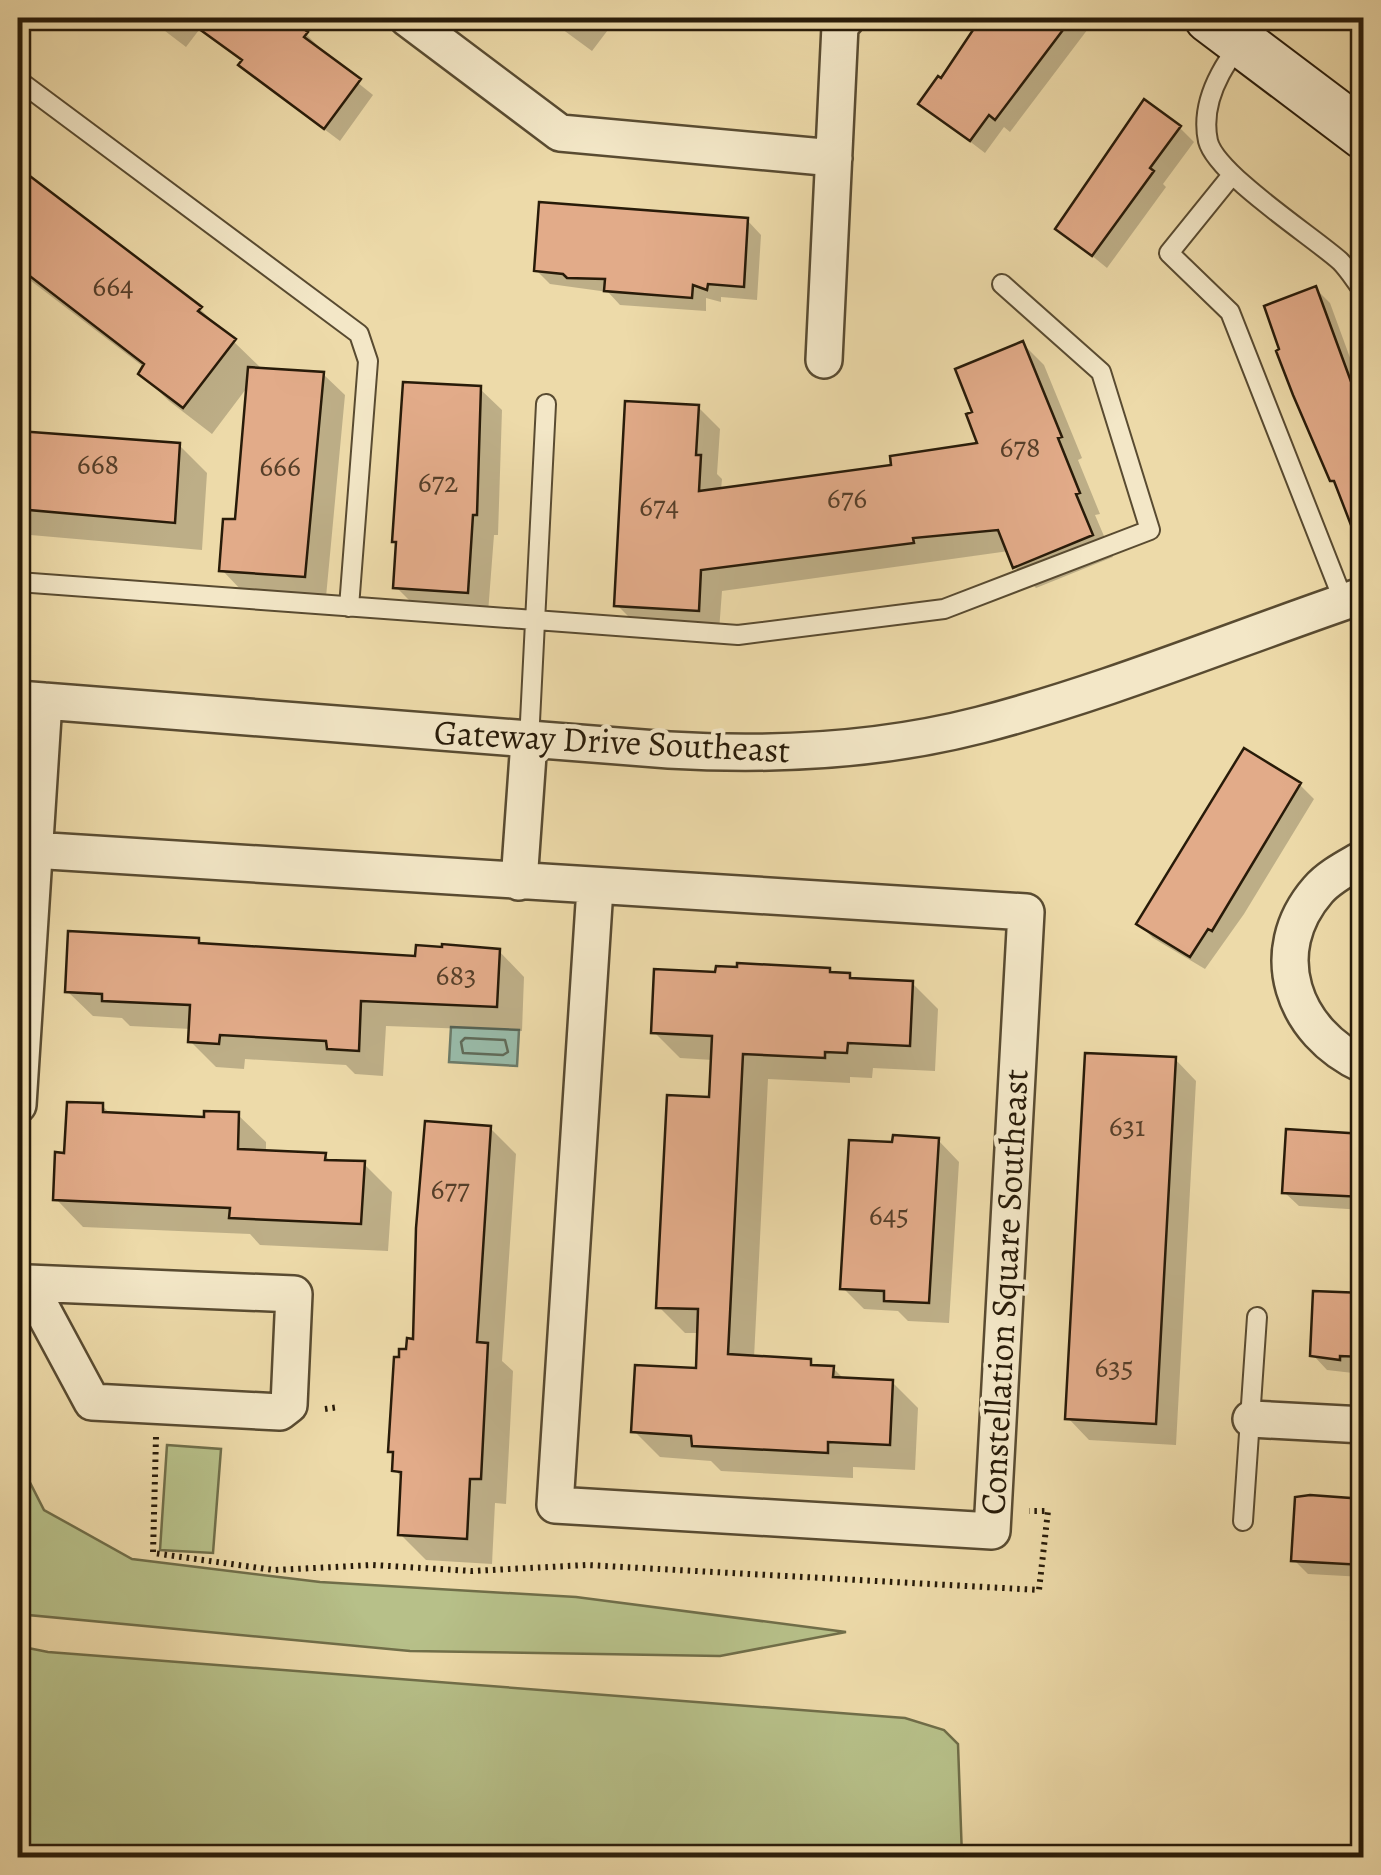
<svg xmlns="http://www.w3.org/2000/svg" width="1381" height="1875" viewBox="0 0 1381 1875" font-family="Alegreya,serif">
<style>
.green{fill:#b7c089;stroke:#706e49;stroke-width:2.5}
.water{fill:#99bba9;stroke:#6c7b69;stroke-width:2.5}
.shadow{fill:#0003}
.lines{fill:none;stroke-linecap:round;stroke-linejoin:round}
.shore{stroke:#606b59;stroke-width:2.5}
.building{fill:#e2ab89;stroke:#281b09;stroke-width:2.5}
.lane-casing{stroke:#594b31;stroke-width:22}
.street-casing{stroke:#594b31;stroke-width:40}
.secondary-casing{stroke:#281b09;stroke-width:52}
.path{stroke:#281b09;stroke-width:6;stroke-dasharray:2.5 5;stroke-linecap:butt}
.lane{stroke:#f3e7c7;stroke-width:18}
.street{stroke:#f3e7c7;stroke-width:35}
.secondary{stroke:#f3e7c7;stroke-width:48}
.labels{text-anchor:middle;stroke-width:9;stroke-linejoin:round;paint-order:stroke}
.number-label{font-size:30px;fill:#563f29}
.street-label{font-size:35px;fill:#281b09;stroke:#f3e7c7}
</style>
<rect width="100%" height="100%" fill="#eddaa9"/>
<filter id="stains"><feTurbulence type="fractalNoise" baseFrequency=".002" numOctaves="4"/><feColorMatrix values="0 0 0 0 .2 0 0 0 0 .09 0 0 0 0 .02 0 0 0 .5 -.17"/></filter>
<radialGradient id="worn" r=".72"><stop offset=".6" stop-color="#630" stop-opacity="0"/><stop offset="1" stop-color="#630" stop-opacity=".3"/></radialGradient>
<path class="green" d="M 167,1445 L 221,1449 L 213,1553 L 160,1550 Z
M 18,1459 L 44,1510 L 132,1559 L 320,1582 L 576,1597 L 846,1632 L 720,1656 L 410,1651 L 18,1614 Z
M 18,1646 L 48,1652 L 905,1718 L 944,1730 L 958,1744 L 962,1857 L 54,1857 L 18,1842 Z"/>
<path class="water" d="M 451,1027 L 519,1030 L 517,1066 L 449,1062 Z"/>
<path class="shadow" d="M 148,18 L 284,18 L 306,34 L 320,48 L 318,51 L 373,95 L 340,141 L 256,78 L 242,64 L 243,62 L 199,30 L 186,47 Z
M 547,18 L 617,18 L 592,51 Z
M 990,18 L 1090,18 L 1094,21 L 1010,132 L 1004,127 L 985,153 L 921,104 Z
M 1180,128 L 1194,142 L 1163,184 L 1166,187 L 1107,268 L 1058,228 Z
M 18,171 L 200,309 L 263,370 L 323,374 L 345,395 L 326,597 L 243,592 L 222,570 L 237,522 L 249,385 L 212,434 L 169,401 L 141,374 L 145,368 L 18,271 Z
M 747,220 L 761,235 L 757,300 L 721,297 L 721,302 L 706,298 L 706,311 L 620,305 L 608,292 L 550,284 L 536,270 Z
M 1316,289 L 1330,303 L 1364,396 L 1364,536 L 1354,527 L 1339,487 L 1332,480 Z
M 1023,344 L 1044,365 L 1082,458 L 1078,460 L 1100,514 L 1095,515 L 1113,557 L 1036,588 L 1015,567 L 1009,551 L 722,591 L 719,631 L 638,626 L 617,605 L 698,407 L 720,429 L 717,474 L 722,479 L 721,490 L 894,467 L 981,445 L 976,413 Z
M 480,389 L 502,410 L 498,535 L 494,535 L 488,613 L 417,608 L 396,587 L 398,544 L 395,541 Z
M 18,433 L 179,445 L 207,473 L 202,550 L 19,534 L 18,538 Z
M 1364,720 L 1364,744 L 1356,722 Z
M 1300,785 L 1314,799 L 1244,914 L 1205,969 L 1153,938 L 1139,924 Z
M 198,940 L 204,946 L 417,958 L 499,951 L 524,977 L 522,1031 L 386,1026 L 383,1076 L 355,1074 L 346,1065 L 245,1059 L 244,1069 L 216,1067 L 190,1041 L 191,1029 L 130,1026 L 122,1018 L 93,1016 L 67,991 Z
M 829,970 L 833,974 L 849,975 L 854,981 L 912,983 L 938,1009 L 935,1071 L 873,1068 L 872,1078 L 850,1077 L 850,1083 L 768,1079 L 754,1358 L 810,1362 L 816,1368 L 833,1368 L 845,1380 L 892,1382 L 918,1408 L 915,1470 L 853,1467 L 853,1478 L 721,1471 L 711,1461 L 660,1457 L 634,1431 L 698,1371 L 700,1333 L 685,1333 L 659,1307 L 712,1099 L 713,1060 L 680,1058 L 654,1032 L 718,975 Z
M 1175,1059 L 1196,1081 L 1176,1445 L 1089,1440 L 1068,1418 Z
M 102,1106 L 112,1115 L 206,1120 L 238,1115 L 266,1142 L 266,1153 L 325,1155 L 332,1163 L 364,1164 L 392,1192 L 388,1251 L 260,1245 L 250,1234 L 83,1227 L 56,1199 L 67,1156 Z
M 490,1128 L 516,1154 L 502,1361 L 513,1371 L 506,1504 L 495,1503 L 492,1564 L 426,1560 L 400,1534 L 403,1479 L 395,1470 L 396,1456 L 391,1451 L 408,1352 L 415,1341 Z
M 1364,1136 L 1364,1210 L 1299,1206 L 1284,1192 Z
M 938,1140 L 959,1162 L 949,1323 L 908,1321 L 898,1311 L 864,1309 L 843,1288 L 894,1145 Z
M 1364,1292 L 1364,1370 L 1353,1370 L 1353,1373 L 1327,1370 L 1313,1355 L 1315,1293 Z
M 1364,1502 L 1364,1577 L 1308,1574 L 1294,1560 Z"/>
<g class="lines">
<path class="shore" d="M 465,1038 L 505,1040 L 508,1052 L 503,1055 L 463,1053 L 461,1042 Z"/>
</g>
<path class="building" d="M 184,18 L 288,18 L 308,32 L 304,37 L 361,79 L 324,129 L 238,65 L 242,60 Z
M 981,18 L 1072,18 L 995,120 L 989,115 L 970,141 L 918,104 L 938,76 L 941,78 Z
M 1144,99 L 1181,126 L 1150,168 L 1154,171 L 1092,256 L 1055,229 Z
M 18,167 L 202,307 L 198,311 L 236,339 L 183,408 L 138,374 L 144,364 L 18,267 Z
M 539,202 L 748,218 L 744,287 L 708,284 L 707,290 L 693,285 L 692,298 L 604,291 L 605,279 L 567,278 L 563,274 L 534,271 Z
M 1316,286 L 1364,417 L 1361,551 L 1334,481 L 1330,481 L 1293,395 L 1276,351 L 1279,349 L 1264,306 Z
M 1023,341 L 1062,437 L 1058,438 L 1080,493 L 1076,494 L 1093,535 L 1013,568 L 998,530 L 913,538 L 914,543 L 701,570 L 699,611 L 614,606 L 625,401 L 699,405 L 696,455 L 701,455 L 699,491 L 891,465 L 890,456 L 977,443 L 966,414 L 972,412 L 955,369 Z
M 248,367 L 324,372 L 305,577 L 219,571 L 223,519 L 235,519 Z
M 403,382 L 481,386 L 477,515 L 473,515 L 468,593 L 393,588 L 396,542 L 392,542 Z
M 18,431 L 180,443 L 175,523 L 18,509 Z
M 1244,748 L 1301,783 L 1212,931 L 1208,929 L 1190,957 L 1136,924 Z
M 68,931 L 199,938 L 199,943 L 415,956 L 416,945 L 442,947 L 442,944 L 500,949 L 497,1007 L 361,1001 L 359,1051 L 327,1049 L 326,1041 L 220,1035 L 219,1044 L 188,1042 L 190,1005 L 102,1001 L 102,994 L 65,992 Z
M 737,963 L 830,968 L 830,972 L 850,973 L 850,978 L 913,981 L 910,1046 L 848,1043 L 847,1053 L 825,1052 L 825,1058 L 743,1054 L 728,1354 L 811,1359 L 811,1365 L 834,1366 L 833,1377 L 893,1380 L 890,1445 L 828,1442 L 828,1453 L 692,1446 L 691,1436 L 631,1432 L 635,1365 L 696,1368 L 698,1309 L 656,1308 L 667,1095 L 709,1097 L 712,1036 L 651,1033 L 654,969 L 715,972 L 716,966 L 737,967 Z
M 1085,1053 L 1176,1057 L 1156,1424 L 1065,1419 Z
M 67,1102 L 103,1103 L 103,1112 L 204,1117 L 204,1111 L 239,1112 L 238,1149 L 326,1153 L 325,1160 L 365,1161 L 361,1224 L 229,1218 L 230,1208 L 53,1200 L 55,1152 L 64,1153 Z
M 425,1121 L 491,1126 L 477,1342 L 488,1343 L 481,1479 L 470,1479 L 467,1539 L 398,1535 L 401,1472 L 392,1471 L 393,1452 L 388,1452 L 394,1357 L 399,1357 L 399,1349 L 406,1349 L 407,1338 L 413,1339 L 416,1228 Z
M 1286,1129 L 1364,1134 L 1364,1197 L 1282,1193 Z
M 893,1135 L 939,1138 L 929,1303 L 884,1301 L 884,1291 L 840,1289 L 849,1140 L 892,1142 Z
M 1313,1291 L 1364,1293 L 1364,1357 L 1340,1356 L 1340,1360 L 1310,1356 Z
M 1310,1495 L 1364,1499 L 1364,1565 L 1291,1561 L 1295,1497 Z"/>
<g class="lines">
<defs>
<path id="lane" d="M 1262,18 C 1233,50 1198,94 1208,141 C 1216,174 1312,236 1340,261 C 1349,270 1356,282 1364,292
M 18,80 L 359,334 L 368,361 L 349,607
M 1232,175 L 1169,253 L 1230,312 L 1344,602
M 18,582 L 738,635 L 944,609 L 1150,530 L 1101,372 L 1002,284
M 529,741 L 546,404
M 1243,1521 L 1257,1317"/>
<path id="street" d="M 407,18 L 560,133 L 834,158
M 824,360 L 840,26 L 847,18
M 18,699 L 669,750 C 772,756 879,751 980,725 C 1108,692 1237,638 1364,595
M 32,850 C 364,872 695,894 1026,912 L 992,1531 L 555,1505 L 595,888
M 1364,858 C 1349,867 1330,876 1318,890 C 1264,952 1293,1033 1364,1065
M 519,882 L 529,741
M 18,1105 L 44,701
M 28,1283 L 294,1294 L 289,1405 L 280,1412 L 92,1402 Z
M 1251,1419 L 1364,1425"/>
<path id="secondary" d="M 1209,18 L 1364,135"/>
</defs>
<use href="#lane" class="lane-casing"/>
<use href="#street" class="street-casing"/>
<use href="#secondary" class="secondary-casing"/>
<path class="path" d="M 325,1409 L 339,1407
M 156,1437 L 153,1553 L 274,1570 L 373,1565 L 472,1571 L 587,1565 L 1039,1590 L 1048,1511 L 1029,1511"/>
<use href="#lane" class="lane"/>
<use href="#street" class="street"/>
<use href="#secondary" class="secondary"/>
</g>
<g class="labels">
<g class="number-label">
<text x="113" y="296">664</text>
<text x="1020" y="457">678</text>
<text x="98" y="474">668</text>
<text x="280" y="476">666</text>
<text x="438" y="492">672</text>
<text x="847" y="508">676</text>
<text x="659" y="516">674</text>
<text x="456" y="985">683</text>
<text x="1127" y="1136">631</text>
<text x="450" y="1199">677</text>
<text x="889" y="1225">645</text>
<text x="1114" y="1377">635</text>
</g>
<g class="street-label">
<text transform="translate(612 741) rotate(3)" y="12">Gateway Drive Southeast</text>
<text transform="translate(1004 1292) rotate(-87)" y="12">Constellation Square Southeast</text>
</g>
</g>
<rect width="1381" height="1875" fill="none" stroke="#eddaa9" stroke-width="60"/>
<rect x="20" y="20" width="1341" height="1835" fill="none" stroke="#281b09" stroke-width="5"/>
<rect x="30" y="30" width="1321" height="1815" fill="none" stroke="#281b09" stroke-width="2.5"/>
<rect width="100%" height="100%" filter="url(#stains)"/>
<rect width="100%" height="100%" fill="url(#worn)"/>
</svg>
